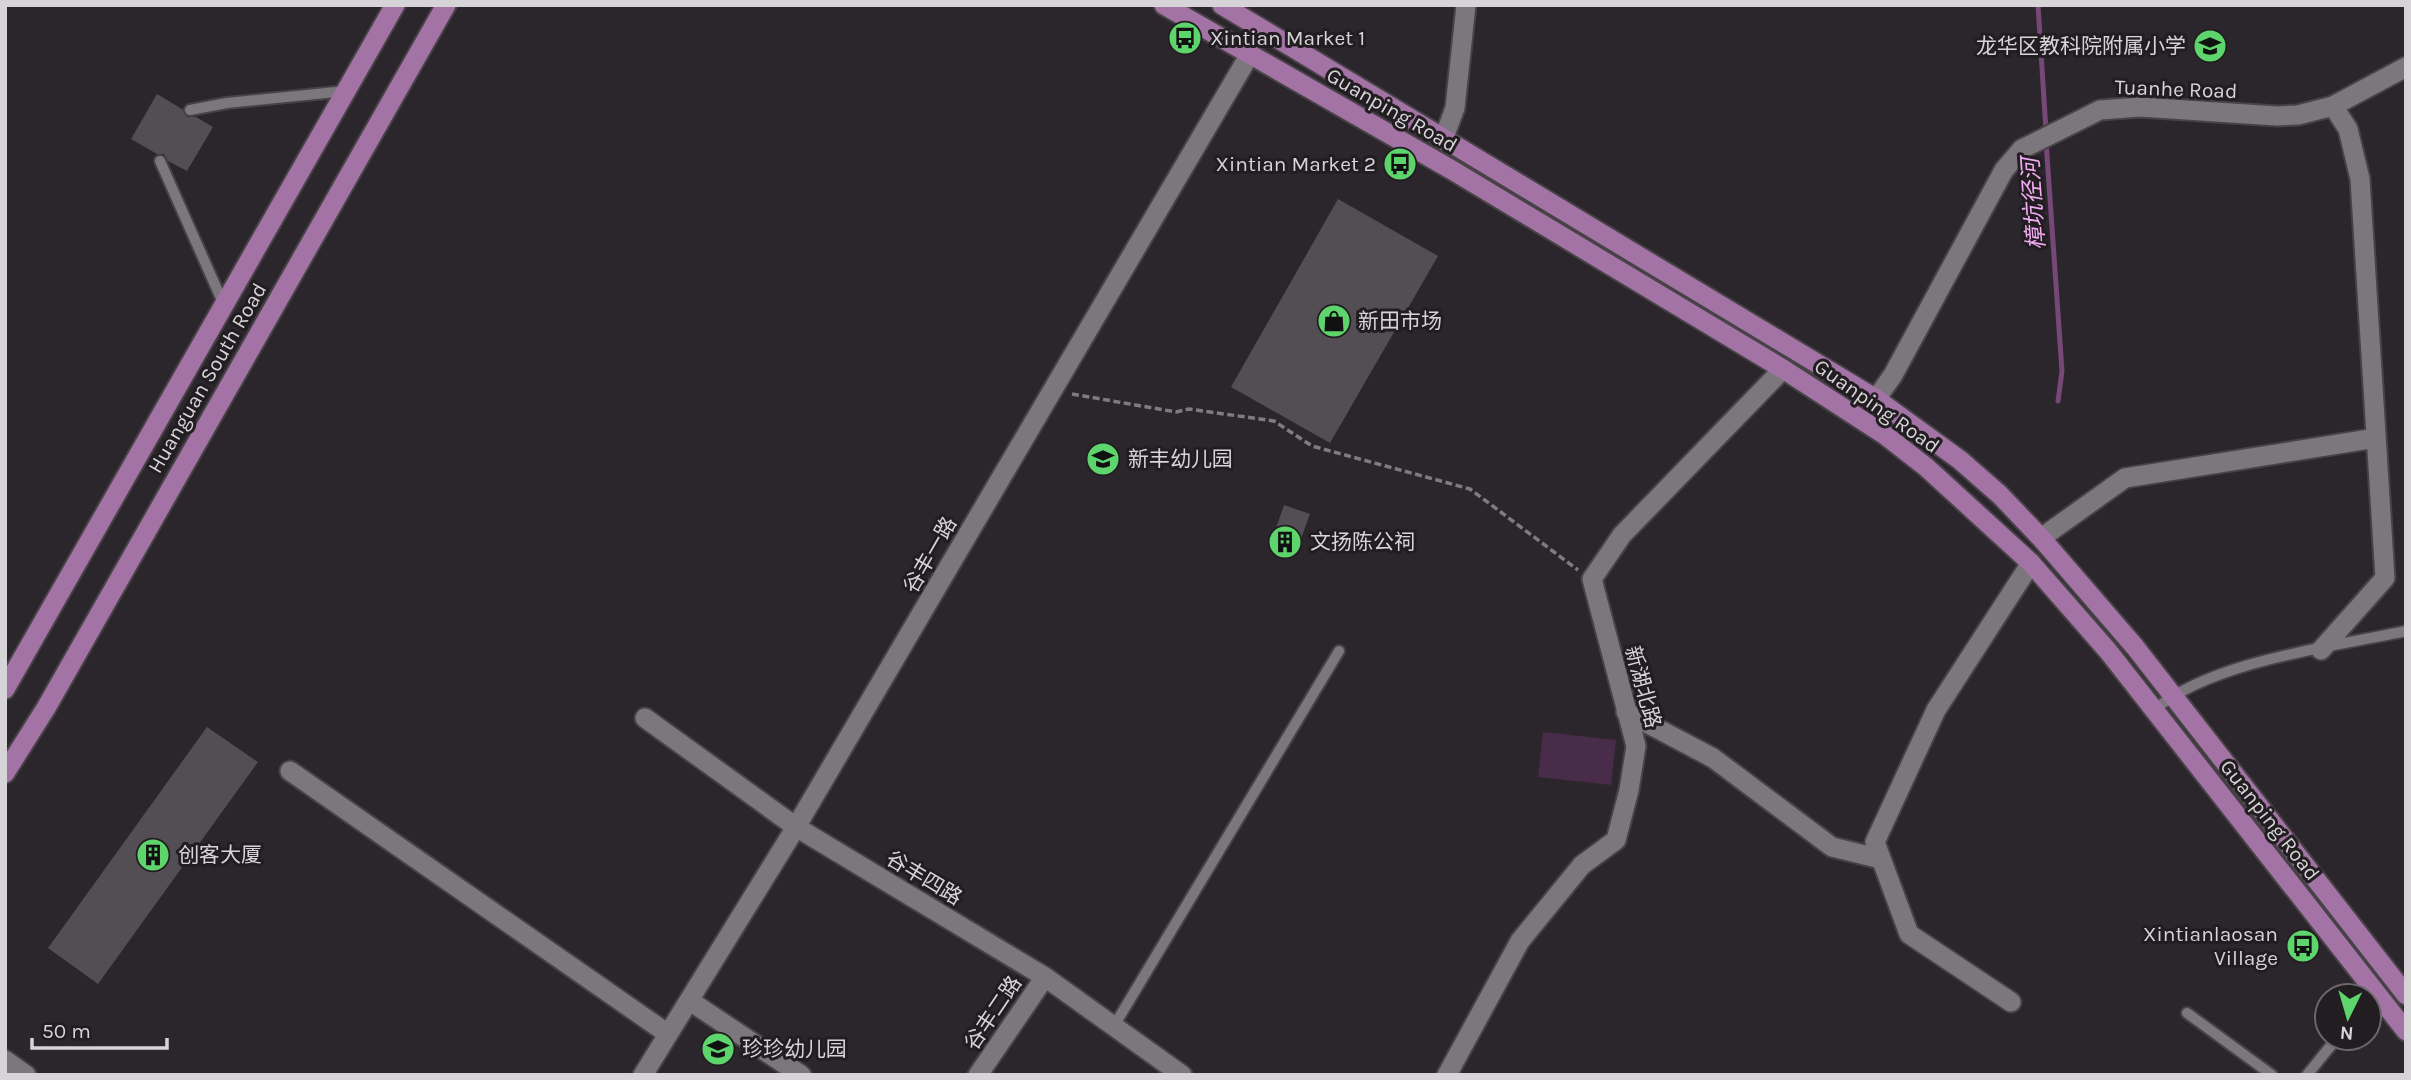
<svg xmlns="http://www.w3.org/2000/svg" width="2411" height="1080" viewBox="0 0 2411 1080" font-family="Karla,'Noto Sans SC',sans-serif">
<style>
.green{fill:#492b4a}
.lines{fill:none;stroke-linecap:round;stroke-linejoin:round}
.stream{stroke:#754877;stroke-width:5}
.building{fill:#534e53}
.service-casing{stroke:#464246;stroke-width:14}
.minor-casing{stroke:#464246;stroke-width:23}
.tertiary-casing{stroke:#464246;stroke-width:23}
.primary-casing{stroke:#464246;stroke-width:23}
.path{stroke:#807b80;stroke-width:3.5;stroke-dasharray:7 3.5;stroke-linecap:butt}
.service{stroke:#7c777c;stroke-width:10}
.minor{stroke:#7c777c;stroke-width:19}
.tertiary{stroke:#7c777c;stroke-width:19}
.primary{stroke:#a473a6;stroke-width:19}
.labels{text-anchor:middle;stroke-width:6;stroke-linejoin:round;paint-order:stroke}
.poi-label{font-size:21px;fill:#d7d4d7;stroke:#211d21;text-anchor:start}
.street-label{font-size:21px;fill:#d7d4d7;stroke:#211d21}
.water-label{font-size:23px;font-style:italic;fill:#f2acf3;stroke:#211d21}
</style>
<rect width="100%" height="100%" fill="#2b262b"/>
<path class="green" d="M 1543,732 L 1616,740 L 1611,785 L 1538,777 Z"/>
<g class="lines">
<path class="stream" d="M 2038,5 L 2046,131
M 2046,141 L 2062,371 L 2058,401"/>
</g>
<path class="building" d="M 157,94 L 182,109 L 187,117 L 196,117 L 213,127 L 187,171 L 168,161 L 164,154 L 157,154 L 131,139 Z
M 1338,199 L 1438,256 L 1330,443 L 1231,387 Z
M 1284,505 L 1310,514 L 1295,555 L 1270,546 Z
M 207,727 L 258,762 L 98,984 L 48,948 Z"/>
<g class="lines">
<defs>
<path id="service" d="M 190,110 L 227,103 L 346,91
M 160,161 L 224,305
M 2154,710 C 2212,661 2331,647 2406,631
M 2187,1013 L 2272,1075
M 1114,1026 L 1339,651
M 2307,1075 L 2337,1038"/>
<path id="minor" d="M 1876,399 L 1893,375 L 2004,170 L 2022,149 L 2100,110 L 2140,107 L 2277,116 L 2298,115 L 2333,106 L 2406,67
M 2041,538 L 2125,478 L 2376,438
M 2321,650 L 2385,578 L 2360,179 L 2348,129 L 2333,106
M 1626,712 L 1713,758 L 1832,847 L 1881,859
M 645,718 L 796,827 L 1045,977 L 1182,1075
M 290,771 L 668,1034
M 690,1001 L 801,1075
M 2011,1002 L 1909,934 L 1875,842 L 1936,710 L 2031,563
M 643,1075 L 796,827 L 1250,54
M 978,1075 L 1045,977
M 1447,1075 L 1520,941 L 1582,865 L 1616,840 L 1629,790 L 1636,746 L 1592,579 L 1622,535 L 1783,369"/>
<path id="tertiary" d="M 1443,140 L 1455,108 L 1466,5
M 5,1060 L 26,1075"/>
<path id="primary" d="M 1164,5 L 1452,170 L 1783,369 L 1885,435 L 1926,467 L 2031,563 L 2108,651 L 2406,1031
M 1222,5 L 1876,399 L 1960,460 L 2000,495 L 2041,538 L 2135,647 L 2406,995
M 5,689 L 395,5
M 5,773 L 46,708 L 446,5"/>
</defs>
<use href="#service" class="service-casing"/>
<use href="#minor" class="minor-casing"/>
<use href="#tertiary" class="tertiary-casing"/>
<use href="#primary" class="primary-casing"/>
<path class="path" d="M 1072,394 L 1176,412 L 1189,409 L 1274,421 L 1312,446 L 1470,489 L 1578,570"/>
<use href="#service" class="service"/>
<use href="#minor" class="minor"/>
<use href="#tertiary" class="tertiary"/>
<use href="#primary" class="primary"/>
</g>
<defs>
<symbol id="bus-disc" viewBox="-11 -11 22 22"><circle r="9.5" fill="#5ed56c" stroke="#211d21"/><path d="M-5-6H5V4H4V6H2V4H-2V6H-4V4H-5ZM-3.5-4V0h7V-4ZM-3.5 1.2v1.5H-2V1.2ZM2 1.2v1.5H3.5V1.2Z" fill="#111"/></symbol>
<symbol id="school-disc" viewBox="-11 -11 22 22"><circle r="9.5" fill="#5ed56c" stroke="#211d21"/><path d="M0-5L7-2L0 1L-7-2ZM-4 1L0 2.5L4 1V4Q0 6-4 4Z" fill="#111"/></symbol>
<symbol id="shop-disc" viewBox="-11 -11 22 22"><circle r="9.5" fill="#5ed56c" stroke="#211d21"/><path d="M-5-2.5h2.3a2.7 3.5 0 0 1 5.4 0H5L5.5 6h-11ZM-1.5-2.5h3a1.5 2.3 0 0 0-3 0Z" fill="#111"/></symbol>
<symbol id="building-disc" viewBox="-11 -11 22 22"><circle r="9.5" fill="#5ed56c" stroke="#211d21"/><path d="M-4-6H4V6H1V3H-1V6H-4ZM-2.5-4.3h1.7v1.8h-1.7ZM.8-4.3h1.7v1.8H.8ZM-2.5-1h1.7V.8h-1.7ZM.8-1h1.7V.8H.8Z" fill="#111"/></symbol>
</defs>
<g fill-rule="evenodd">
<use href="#bus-disc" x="1166" y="19" width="38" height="38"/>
<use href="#school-disc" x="2191" y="27" width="38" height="38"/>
<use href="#bus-disc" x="1381" y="145" width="38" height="38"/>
<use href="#shop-disc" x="1315" y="302" width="38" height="38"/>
<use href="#school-disc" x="1084" y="440" width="38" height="38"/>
<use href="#building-disc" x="1266" y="523" width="38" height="38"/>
<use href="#building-disc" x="134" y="836" width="38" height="38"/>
<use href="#bus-disc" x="2284" y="927" width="38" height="38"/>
<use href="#school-disc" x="699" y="1030" width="38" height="38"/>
</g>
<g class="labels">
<g class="poi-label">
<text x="1210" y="45">Xintian Market 1</text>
<text x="2186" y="53" text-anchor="end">龙华区教科院附属小学</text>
<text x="1376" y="171" text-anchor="end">Xintian Market 2</text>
<text x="1358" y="328">新田市场</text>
<text x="1128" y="466">新丰幼儿园</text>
<text x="1310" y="549">文扬陈公祠</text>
<text x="178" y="862">创客大厦</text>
<text x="2278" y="941" text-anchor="end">Xintianlaosan<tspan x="2278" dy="24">Village</tspan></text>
<text x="742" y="1056">珍珍幼儿园</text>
</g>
<g class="street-label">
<text transform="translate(2176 89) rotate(2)" y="7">Tuanhe Road</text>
<text transform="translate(1392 110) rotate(30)" y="7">Guanping Road</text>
<text transform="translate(207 378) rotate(-60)" y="7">Huanguan South Road</text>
<text transform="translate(1877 406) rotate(35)" y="7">Guanping Road</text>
<text transform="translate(930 555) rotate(-60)" y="7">谷丰一路</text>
<text transform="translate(1643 687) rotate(75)" y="7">新湖北路</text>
<text transform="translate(2270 820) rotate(52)" y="7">Guanping Road</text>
<text transform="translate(924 878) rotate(31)" y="7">谷丰四路</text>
<text transform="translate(993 1013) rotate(-56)" y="7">谷丰二路</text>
</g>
<g class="water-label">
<text transform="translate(2033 204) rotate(-94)" y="8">樟坑径河</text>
</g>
</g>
<rect width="2411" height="1080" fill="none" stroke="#d7d4d7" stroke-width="14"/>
<g transform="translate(2348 1017) rotate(185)"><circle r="33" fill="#211d21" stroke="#6a666a" stroke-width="2"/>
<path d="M0-5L12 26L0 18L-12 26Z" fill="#5ed56c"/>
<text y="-10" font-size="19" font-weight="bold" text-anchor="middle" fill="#d7d4d7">N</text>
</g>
<path d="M32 1038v10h135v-10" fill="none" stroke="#d7d4d7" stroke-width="3.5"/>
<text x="42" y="1038" font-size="21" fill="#d7d4d7" stroke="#211d21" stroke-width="5" paint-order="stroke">50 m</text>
</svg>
